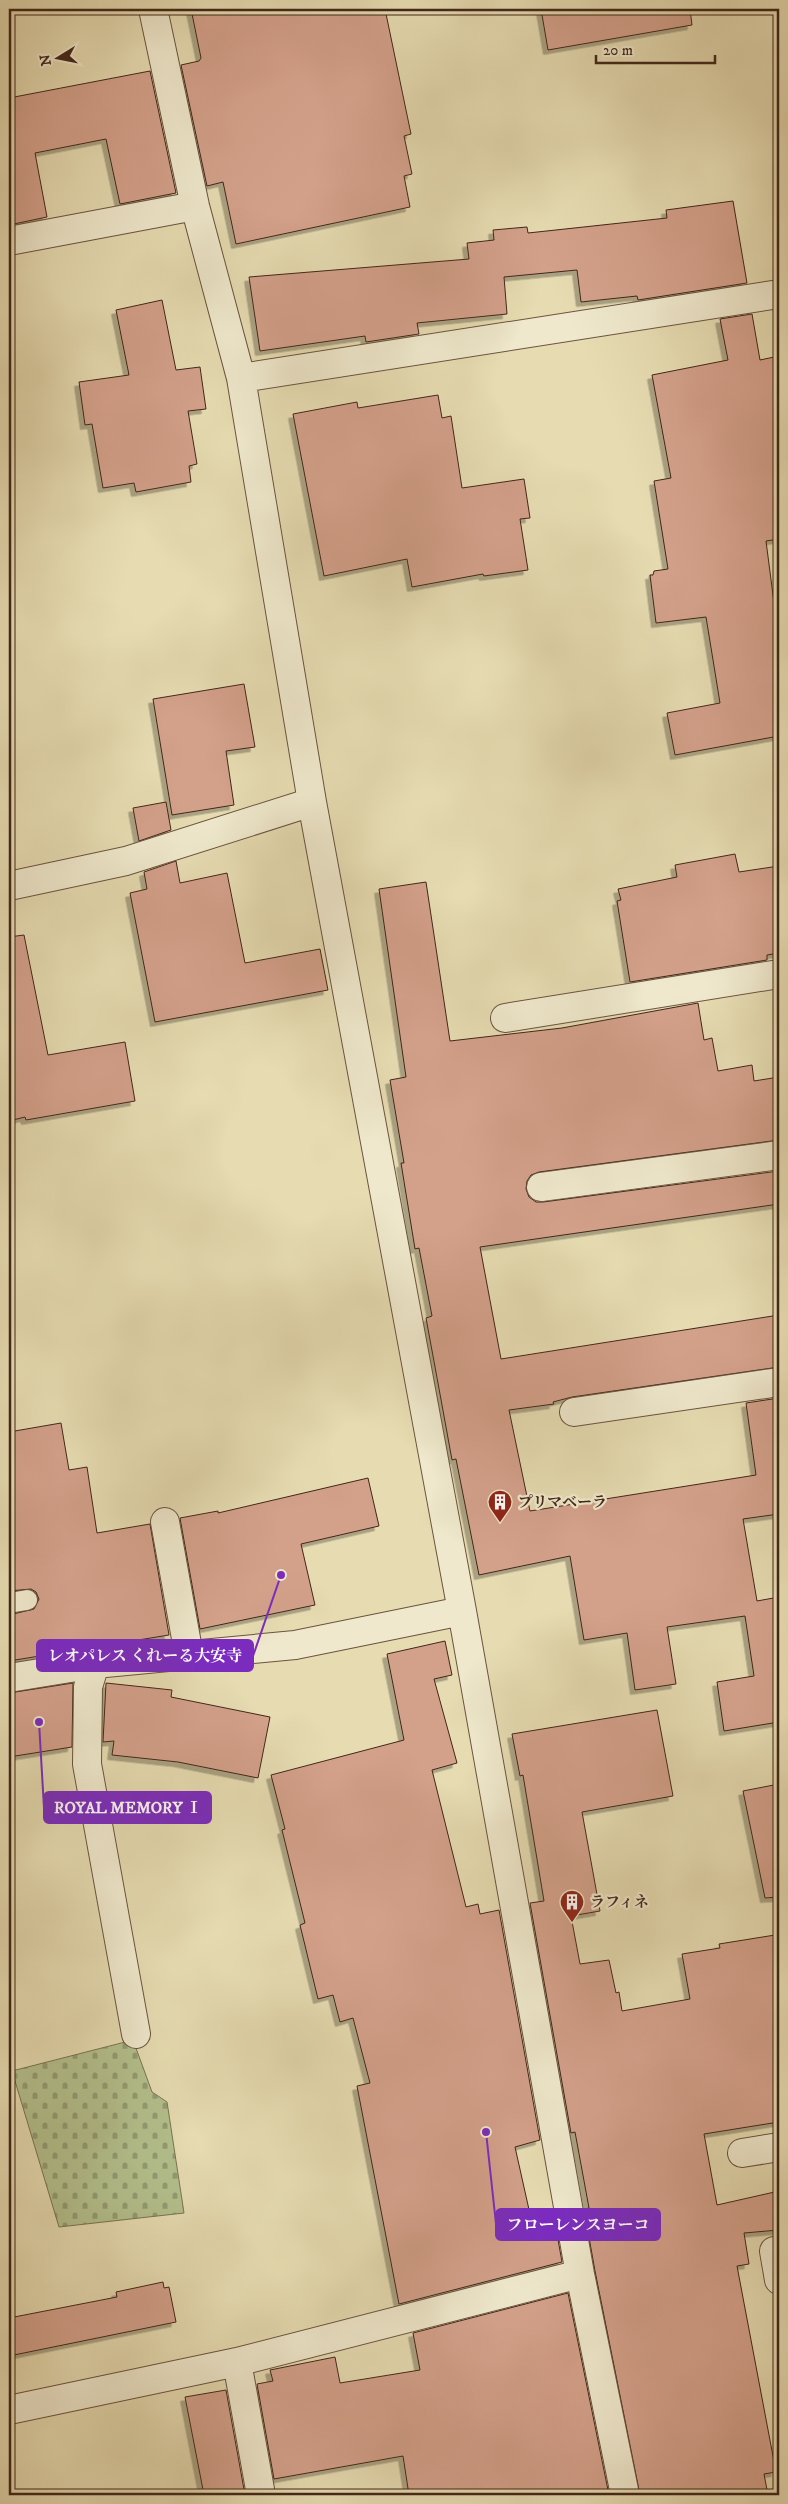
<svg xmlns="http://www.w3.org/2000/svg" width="788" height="2504" viewBox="0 0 788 2504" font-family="'IM FELL DW Pica','Noto Serif JP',serif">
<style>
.cemetery{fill:url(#cemetery-stones);stroke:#7a7453}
.building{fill:#d3a08a;stroke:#412719;filter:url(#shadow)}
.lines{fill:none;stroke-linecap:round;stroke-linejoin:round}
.lane-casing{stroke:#6a543f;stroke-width:22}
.street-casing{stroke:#6a543f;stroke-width:30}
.lane{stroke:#efe8cc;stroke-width:20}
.street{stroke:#efe8cc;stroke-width:28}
.labels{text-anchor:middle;stroke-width:4.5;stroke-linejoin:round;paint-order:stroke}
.poi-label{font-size:15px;font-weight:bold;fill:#412719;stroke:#efe8cc;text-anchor:start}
.leader{fill:none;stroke:#7b2cbf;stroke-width:2}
.callout-dot{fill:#7b2cbf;stroke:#efe8cc;stroke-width:2}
.callout{fill:#7b2cbf;stroke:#7b2cbf;stroke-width:2}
.callout-label{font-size:16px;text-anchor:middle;font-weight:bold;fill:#fff}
</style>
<defs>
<pattern id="cemetery-stones" width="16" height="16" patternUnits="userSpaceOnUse" patternTransform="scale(1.25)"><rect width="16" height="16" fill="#b3c08d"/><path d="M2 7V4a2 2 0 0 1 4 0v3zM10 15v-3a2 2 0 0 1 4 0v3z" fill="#939c72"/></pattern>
<filter id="shadow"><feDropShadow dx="-4.5" dy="4.5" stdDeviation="0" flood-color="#0004"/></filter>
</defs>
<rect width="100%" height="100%" fill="#e6dbb1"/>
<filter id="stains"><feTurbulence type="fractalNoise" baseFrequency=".004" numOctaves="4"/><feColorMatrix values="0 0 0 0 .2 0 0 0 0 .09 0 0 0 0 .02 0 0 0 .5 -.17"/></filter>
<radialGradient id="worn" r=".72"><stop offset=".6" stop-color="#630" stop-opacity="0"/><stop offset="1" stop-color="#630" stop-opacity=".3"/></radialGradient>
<path class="cemetery" d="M 133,2040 L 152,2092 L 167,2102 L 184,2213 L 59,2227 L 12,2071 Z"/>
<path class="building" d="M 191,9 L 385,9 L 411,134 L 404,136 L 412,174 L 404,176 L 410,207 L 236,244 L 223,182 L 207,186 L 181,65 L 199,61 L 201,58 Z
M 541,9 L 690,9 L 692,25 L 548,50 Z
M 150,71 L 176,193 L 120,204 L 106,139 L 35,153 L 47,217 L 9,225 L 9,98 Z
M 733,201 L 747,283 L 638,300 L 637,296 L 581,302 L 577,270 L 504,277 L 507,314 L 417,323 L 419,334 L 366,342 L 365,336 L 260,351 L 249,277 L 469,259 L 467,243 L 494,240 L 493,230 L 527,227 L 528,233 L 667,218 L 666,210 Z
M 162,300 L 176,370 L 200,367 L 206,409 L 188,411 L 197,464 L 189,466 L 191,482 L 136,492 L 134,483 L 103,488 L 92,424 L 85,425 L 79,382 L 129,375 L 116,310 Z
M 752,314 L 760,360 L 779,356 L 779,539 L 766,541 L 777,626 L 779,625 L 779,736 L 675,755 L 667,713 L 720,703 L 706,617 L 656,623 L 650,575 L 653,575 L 654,571 L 668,569 L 654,481 L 671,478 L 652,375 L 728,360 L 720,319 Z
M 438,395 L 442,418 L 451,416 L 462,488 L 524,479 L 530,518 L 520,519 L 528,570 L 484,576 L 483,574 L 412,587 L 407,559 L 324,576 L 293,414 L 357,402 L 358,408 Z
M 244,684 L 255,747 L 226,751 L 234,805 L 172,815 L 153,699 Z
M 166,802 L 171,830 L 139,841 L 133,808 Z
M 735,854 L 739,872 L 779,866 L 779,953 L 767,955 L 767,960 L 630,982 L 617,901 L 621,900 L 618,889 L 677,877 L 675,865 Z
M 176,861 L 180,883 L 227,873 L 245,963 L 320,949 L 328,990 L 155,1022 L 130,893 L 147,889 L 144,872 Z
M 426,882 L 450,1041 L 562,1028 L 698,1003 L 704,1040 L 712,1038 L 718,1071 L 752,1065 L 754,1081 L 779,1077 L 779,1140 L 539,1172 L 531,1175 L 527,1181 L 526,1189 L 529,1197 L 536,1202 L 543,1202 L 779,1171 L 779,1204 L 480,1247 L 501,1359 L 779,1315 L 779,1367 L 572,1397 L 553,1402 L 554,1404 L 509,1410 L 530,1511 L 756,1475 L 746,1403 L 779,1398 L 779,1514 L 743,1519 L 757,1601 L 779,1597 L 779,1722 L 724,1731 L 717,1682 L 754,1676 L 745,1616 L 667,1627 L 676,1684 L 635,1690 L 627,1633 L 584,1640 L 570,1556 L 479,1575 L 456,1459 L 452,1460 L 440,1394 L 426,1318 L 432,1316 L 419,1248 L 415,1249 L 401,1163 L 404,1163 L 390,1080 L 406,1077 L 379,889 Z
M 24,935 L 48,1055 L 125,1042 L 135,1101 L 26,1120 L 25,1117 L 9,1121 L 9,937 Z
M 61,1423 L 69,1470 L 87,1467 L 97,1533 L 150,1524 L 169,1635 L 9,1661 L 9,1615 L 34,1609 L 39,1599 L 36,1592 L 31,1589 L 9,1591 L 9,1432 Z
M 368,1478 L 379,1526 L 301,1544 L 315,1605 L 200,1629 L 180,1518 L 218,1511 L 218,1513 Z
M 445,1641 L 452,1675 L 434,1679 L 457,1763 L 432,1770 L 466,1907 L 478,1904 L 480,1914 L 499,1910 L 540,2140 L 515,2147 L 532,2223 L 554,2217 L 562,2262 L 399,2304 L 357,2086 L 370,2083 L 353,2018 L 340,2022 L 333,1995 L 318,1999 L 300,1925 L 305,1923 L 282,1830 L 285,1829 L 271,1775 L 404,1740 L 387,1654 Z
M 73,1683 L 72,1747 L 9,1757 L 9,1693 Z
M 106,1683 L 172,1690 L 171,1697 L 270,1717 L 258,1778 L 178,1762 L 112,1755 L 114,1741 L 103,1742 Z
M 657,1710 L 673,1796 L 582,1812 L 600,1911 L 571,1916 L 580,1964 L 609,1960 L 616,1993 L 619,1992 L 622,2011 L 690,1999 L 682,1954 L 720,1948 L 719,1944 L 775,1935 L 779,1958 L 779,2122 L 704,2134 L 717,2205 L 779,2191 L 779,2230 L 744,2233 L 749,2264 L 737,2266 L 776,2472 L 764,2474 L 768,2495 L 640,2495 L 595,2271 L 584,2209 L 589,2208 L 575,2132 L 571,2133 L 530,1903 L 544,1901 L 523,1775 L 520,1776 L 512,1734 Z
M 779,1784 L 779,1897 L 765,1898 L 743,1791 Z
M 163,2282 L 164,2288 L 169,2287 L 176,2322 L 9,2356 L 9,2318 L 117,2297 L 116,2292 Z
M 568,2293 L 609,2495 L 409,2495 L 403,2456 L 274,2479 L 257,2384 L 273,2381 L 270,2370 L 335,2357 L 340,2383 L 420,2370 L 413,2333 Z
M 226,2390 L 245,2495 L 204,2495 L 185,2397 Z"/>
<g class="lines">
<defs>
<path id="lane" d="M 9,1603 L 27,1600"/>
<path id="street" d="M 153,9 L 195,206 L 241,378 L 312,802 L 462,1611 L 580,2274 L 625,2495
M 9,241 L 195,206
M 241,378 L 779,294
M 9,886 L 126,861 L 312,802
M 505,1018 L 779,974
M 541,1187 L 779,1155
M 574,1412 L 779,1382
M 165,1522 L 189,1655
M 95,1664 L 88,1687 L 87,1764 L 136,2034
M 9,1678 L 95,1664 L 295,1645 L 462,1611
M 742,2153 L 779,2147
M 774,2251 L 779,2280
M 237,2362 L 261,2495
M 9,2410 L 237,2362 L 580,2274"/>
</defs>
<use href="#lane" class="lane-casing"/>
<use href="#street" class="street-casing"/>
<use href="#lane" class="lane"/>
<use href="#street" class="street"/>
</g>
<defs>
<symbol id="building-pin" viewBox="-11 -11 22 30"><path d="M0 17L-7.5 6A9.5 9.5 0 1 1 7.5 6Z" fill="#8f2418" stroke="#efe8cc"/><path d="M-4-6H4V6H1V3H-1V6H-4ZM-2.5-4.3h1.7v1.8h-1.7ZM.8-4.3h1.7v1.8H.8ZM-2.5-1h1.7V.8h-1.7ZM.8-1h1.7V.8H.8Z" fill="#fff"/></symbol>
</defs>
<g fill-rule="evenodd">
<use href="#building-pin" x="486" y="1488" width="28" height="38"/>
<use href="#building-pin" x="558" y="1888" width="28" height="38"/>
</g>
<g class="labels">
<g class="poi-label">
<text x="518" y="1507">プリマベーラ</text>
<text x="590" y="1907">ラフィネ</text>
</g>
</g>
<path class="leader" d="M281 1575L253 1656M39 1722L44 1808M486 2132L496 2224"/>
<g class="callout-dot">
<circle cx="281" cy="1575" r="5"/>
<circle cx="39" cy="1722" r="5"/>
<circle cx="486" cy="2132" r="5"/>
</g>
<g class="callout">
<rect x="37" y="1640" width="216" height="31" rx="5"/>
<rect x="44" y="1792" width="167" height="31" rx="5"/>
<rect x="496" y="2209" width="164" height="31" rx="5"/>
</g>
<g class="callout-label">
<text x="145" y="1661">レオパレス くれーる大安寺</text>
<text x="128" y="1813">ROYAL MEMORY Ⅰ</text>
<text x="578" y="2230">フローレンスヨーコ</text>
</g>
<rect width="788" height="2504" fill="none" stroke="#e6dbb1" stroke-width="30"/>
<rect x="10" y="10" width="768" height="2484" fill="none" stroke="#412719" stroke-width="2.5"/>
<rect x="15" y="15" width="758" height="2474" fill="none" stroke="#412719"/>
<g transform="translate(58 58) rotate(260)" stroke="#efe8cc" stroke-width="4" paint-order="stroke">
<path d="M0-4L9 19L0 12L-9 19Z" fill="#412719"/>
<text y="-8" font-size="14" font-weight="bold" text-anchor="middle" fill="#412719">N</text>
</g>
<path d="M596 55v8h119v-8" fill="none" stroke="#412719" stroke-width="2.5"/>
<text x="603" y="55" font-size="15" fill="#412719" stroke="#efe8cc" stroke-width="4" paint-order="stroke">20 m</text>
<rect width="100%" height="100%" filter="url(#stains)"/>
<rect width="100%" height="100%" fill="url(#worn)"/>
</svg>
